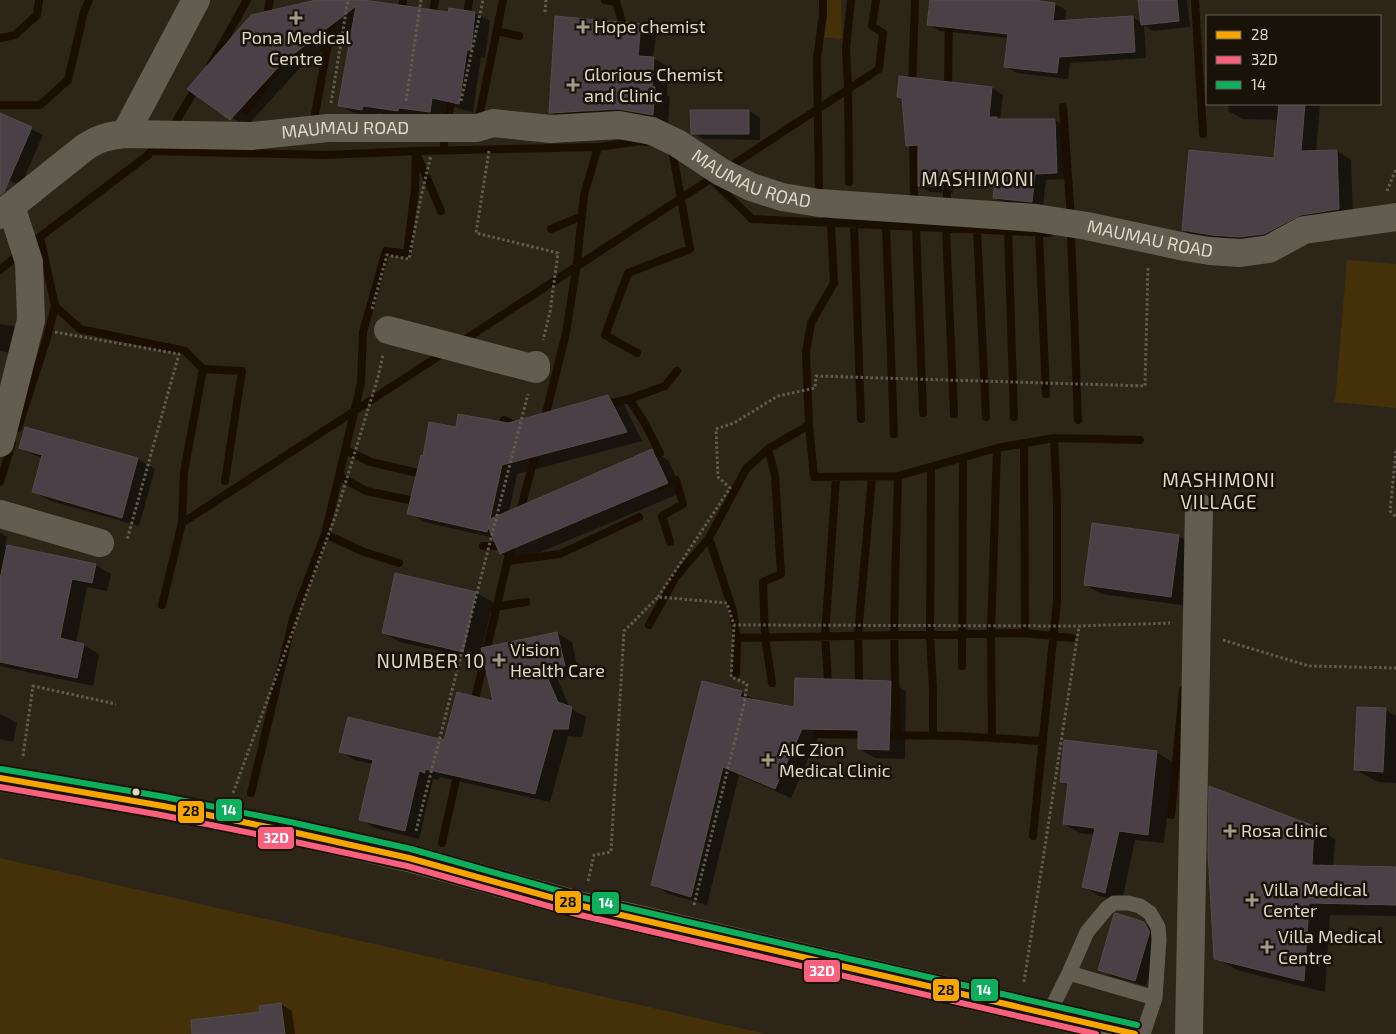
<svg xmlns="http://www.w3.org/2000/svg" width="1396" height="1034" viewBox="0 0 1396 1034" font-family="'Exo 2',sans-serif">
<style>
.green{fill:#453109}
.shadow{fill:#0007}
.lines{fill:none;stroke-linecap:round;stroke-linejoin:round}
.stream{stroke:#1a0e02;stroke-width:8}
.building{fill:#4b4045;stroke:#524c4b}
.path{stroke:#625b51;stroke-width:3;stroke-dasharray:2.5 2.5;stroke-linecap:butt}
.lane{stroke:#635c50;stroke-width:15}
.street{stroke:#635c50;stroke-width:28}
.secondary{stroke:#645c50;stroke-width:28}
.bus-1-casing{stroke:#181208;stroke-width:10}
.bus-2-casing{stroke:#181208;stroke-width:10}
.bus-3-casing{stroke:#181208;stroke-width:10}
.bus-1{stroke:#f7a600;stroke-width:6}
.bus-2{stroke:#f8607d;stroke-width:6}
.bus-3{stroke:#0daf5c;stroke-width:6}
.poi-dot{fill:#a1998a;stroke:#181208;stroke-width:2}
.bus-dot{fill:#dfd7c8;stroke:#181208;stroke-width:2}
.labels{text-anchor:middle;stroke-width:5;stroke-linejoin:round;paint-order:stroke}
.poi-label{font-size:18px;fill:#dfd7c8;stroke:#181208;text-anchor:start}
.street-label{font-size:18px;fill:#dfd7c8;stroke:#181208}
.neighbourhood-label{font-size:19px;letter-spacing:1px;fill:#dfd7c8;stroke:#181208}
.line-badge{stroke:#181208;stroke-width:2}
.badge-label{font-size:14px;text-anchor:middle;font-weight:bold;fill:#fff}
.pale-badge-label{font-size:14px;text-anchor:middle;font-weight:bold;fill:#111}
</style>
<rect width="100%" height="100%" fill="#2d2518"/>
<path class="green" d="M 823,0 L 841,0 L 842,39 L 821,37 Z
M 1347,260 L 1396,264 L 1396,408 L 1335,402 Z
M 0,858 L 766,1034 L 0,1034 Z"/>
<path class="shadow" d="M 322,0 L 358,0 L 449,13 L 450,9 L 475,13 L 490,21 L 485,58 L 481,57 L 473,112 L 446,105 L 444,120 L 412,118 L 377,113 L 377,118 L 354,113 L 339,105 L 354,27 L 297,71 L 246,127 L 189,89 Z
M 931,0 L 1023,0 L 1055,4 L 1066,10 L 1065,21 L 1132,17 L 1142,23 L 1140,0 L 1187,0 L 1190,27 L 1153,31 L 1144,25 L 1146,58 L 1070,63 L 1068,79 L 1017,73 L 1005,66 L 1009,38 L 940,31 L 928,24 Z
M 641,25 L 656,34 L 653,58 L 668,67 L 667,95 L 670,97 L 668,123 L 634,117 L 565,121 L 550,112 Z
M 900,77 L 992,88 L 1003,95 L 1000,120 L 1055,120 L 1066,127 L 1068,179 L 1046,180 L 1043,207 L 1005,204 L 994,197 L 996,183 L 954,182 L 953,193 L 930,192 L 919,186 L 919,152 L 907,145 L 903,99 L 898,96 Z
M 1229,104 L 1320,104 L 1316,152 L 1337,151 L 1351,160 L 1353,217 L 1279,241 L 1197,238 L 1183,230 L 1275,160 L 1279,120 L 1243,119 L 1228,111 Z
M 749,111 L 760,118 L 760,140 L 704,139 L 692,133 Z
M 0,115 L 43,135 L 21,185 L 0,177 Z
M 0,324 L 13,326 L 27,334 L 22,355 L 0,351 Z
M 608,396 L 624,405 L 642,441 L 517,474 L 509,512 L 652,451 L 668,460 L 683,492 L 517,562 L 501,553 L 494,538 L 425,522 L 409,513 L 424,457 L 457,428 L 508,425 Z
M 26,428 L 138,459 L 155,469 L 139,526 L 51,501 L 34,492 L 43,459 L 20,448 Z
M 0,533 L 7,537 L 5,546 L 96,565 L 111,574 L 107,591 L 87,587 L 76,643 L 84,645 L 99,654 L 93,686 L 0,666 Z
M 1179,536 L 1196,546 L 1188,606 L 1102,594 L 1085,585 Z
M 396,575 L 476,593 L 493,602 L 482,649 L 557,633 L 572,642 L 579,674 L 557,678 L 570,708 L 586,717 L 582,737 L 568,736 L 550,802 L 440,777 L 439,780 L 433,779 L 419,839 L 375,828 L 361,819 L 373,764 L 355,760 L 341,752 L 445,742 L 494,703 L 482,649 L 480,660 L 400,642 L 383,633 Z
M 890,682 L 906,691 L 905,759 L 875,758 L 859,749 L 859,738 L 818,737 L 791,798 L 739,775 L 707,905 L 669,894 L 653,885 L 741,692 L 757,701 L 795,708 Z
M 1386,710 L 1396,716 L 1396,783 L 1378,782 L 1356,770 Z
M 0,714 L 17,723 L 13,742 L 0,739 Z
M 1066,741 L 1157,753 L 1173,762 L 1164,843 L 1135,840 L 1122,901 L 1099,896 L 1083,886 L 1095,835 L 1080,833 L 1064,824 L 1069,786 L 1061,781 Z
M 1314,827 L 1335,839 L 1333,867 L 1396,868 L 1396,916 L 1330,915 L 1325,992 L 1237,970 L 1216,958 Z
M 1144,923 L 1155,930 L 1160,941 L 1146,986 L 1111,976 L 1100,969 Z
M 281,1004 L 292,1011 L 295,1034 L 226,1034 L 262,1013 Z"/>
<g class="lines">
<path class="stream" d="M 605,0 L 616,2 L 625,31
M 1195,0 L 1203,134
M 402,15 L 403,0
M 467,19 L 469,0
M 266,20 L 270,0
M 432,20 L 435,0
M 497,31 L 519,36
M 0,38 L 15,35 L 37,15 L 39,0
M 211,64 L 247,0
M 912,87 L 915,0
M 948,91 L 949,0
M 0,105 L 40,105 L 68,80 L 84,12 L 89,0
M 1063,107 L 1071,218
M 246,110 L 284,60
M 478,122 L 503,0
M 313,125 L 336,0
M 171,130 L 197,86
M 913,136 L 914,199
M 444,144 L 452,94
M 151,151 L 325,155 L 416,151 L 598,147 L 641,141 L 645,142
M 417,155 L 441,211
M 726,169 L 879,69 L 883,33 L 872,26 L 876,0
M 712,180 L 752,219 L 1049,233
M 849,182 L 848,86 L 846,49 L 851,0
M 819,197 L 817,59 L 823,14 L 823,0
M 947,208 L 947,167
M 1320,221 L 1325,211 L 1342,213
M 854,225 L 861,419
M 886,226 L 894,434
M 916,227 L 923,413
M 551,229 L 582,216
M 946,229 L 954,414
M 977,230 L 986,417
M 1008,231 L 1014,417
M 1039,233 L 1046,394
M 1071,234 L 1078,420
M 0,270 L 37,239 L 148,155 L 153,149
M 55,306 L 80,329 L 185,351 L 203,369 L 184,472 L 182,523 L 162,605
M 461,342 L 715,176
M 637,353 L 605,335 L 628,273 L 690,249 L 672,149
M 203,369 L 242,371 L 225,481
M 629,399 L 644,422 L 660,453 L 647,458
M 604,405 L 629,399 L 665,386 L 677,371
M 504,420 L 518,427
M 544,421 L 566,333 L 577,263 L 584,195 L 598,147
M 809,425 L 814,477 L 898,476 L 997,448 L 1054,438 L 1140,440
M 18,428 L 47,338 L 55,306 L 40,237
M 1024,443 L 1025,633
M 768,449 L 775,475 L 781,574 L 763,582 L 765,637 L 772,683
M 345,450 L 371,462 L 426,475
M 931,467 L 930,634 L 933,690 L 933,735
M 339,476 L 366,491 L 419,502
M 0,482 L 12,443
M 660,486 L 676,480 L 683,504 L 662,516 L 670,542
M 519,515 L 537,449
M 182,523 L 445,352
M 325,534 L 364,552 L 399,563
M 709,538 L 733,611 L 737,638 L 736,674
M 483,546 L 506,546
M 507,561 L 560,554 L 639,517
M 495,610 L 495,607 L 526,602
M 649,625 L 675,578 L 709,538 L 746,469 L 768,449 L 809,425 L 806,352 L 811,323 L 834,283 L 831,224 L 820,209
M 737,638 L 1025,633 L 1072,638
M 962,666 L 963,458
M 859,680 L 858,635 L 872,477
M 828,681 L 825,636 L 836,478
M 474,704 L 512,541
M 817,734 L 866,735
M 880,735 L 958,736 L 1043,741
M 898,735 C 891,648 896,563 898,476
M 992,738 L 991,633 L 997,448
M 251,793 L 293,619 L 325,534 L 339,476 L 361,383 L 363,332 L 386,251 L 407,254 L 415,189 L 416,151
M 1171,815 L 1183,690
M 1033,836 L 1057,601 L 1057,501 L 1054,438
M 442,843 L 459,767"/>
</g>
<path class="building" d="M 316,0 L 364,0 L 448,12 L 449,8 L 475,12 L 471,50 L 467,50 L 459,104 L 432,98 L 430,112 L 399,108 L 398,111 L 363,106 L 362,110 L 338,106 L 356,6 L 282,63 L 230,120 L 187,89 L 251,15 Z
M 930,0 L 1033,0 L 1055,3 L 1053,21 L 1133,16 L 1135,52 L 1059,57 L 1057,73 L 1004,67 L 1008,34 L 927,25 Z
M 1138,0 L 1177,0 L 1179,21 L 1141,25 Z
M 555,16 L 641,24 L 638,56 L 654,57 L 652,86 L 655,87 L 653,115 L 618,109 L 549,113 Z
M 899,76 L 992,87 L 989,117 L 997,117 L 997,119 L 1055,119 L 1057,173 L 1035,174 L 1032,202 L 993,198 L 995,177 L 943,176 L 943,187 L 918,186 L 918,145 L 906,146 L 902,98 L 897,97 Z
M 1279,104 L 1305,104 L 1301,151 L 1337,150 L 1339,209 L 1301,215 L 1264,234 L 1239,237 L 1212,235 L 1182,230 L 1189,150 L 1274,158 Z
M 690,110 L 749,110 L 749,134 L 691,134 Z
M 0,113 L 32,127 L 4,192 L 0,195 Z
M 608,395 L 627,432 L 502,465 L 490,519 L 652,449 L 668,483 L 500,554 L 488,527 L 487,532 L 407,514 L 421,455 L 423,456 L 429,422 L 456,427 L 458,414 L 508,423 Z
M 25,427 L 138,458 L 122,518 L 32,492 L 42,455 L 19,448 Z
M 1092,523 L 1179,535 L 1171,597 L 1084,585 Z
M 7,545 L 96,564 L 92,583 L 72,579 L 60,638 L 84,644 L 77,678 L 0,662 L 0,579 Z
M 395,573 L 476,592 L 463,652 L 382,633 Z
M 557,632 L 565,666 L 544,670 L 558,702 L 572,707 L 568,729 L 553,729 L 535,794 L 425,769 L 425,773 L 419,771 L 405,831 L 359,820 L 373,760 L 339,752 L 348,717 L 444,740 L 457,692 L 493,701 L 481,648 Z
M 795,678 L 891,681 L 889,750 L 858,749 L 858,730 L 802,729 L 775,789 L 723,767 L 691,897 L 651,885 L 702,681 L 742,691 L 740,697 L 794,707 Z
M 1357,707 L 1386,708 L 1383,772 L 1354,770 Z
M 1064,740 L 1157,751 L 1148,835 L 1119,831 L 1105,893 L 1082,887 L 1095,828 L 1063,824 L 1068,783 L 1060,782 Z
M 1209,786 L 1314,826 L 1312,865 L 1396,867 L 1396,905 L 1309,903 L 1304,981 L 1214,959 L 1208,852 Z
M 1116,913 L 1144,922 L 1149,930 L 1149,934 L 1135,981 L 1098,970 L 1114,914 Z
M 281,1003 L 285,1034 L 192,1034 L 191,1020 L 260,1012 L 259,1006 Z"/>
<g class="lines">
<path class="path" d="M 545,12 L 546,0
M 406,101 L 421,0
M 461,101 L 483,0
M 331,103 L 348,0
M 489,151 L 476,233 L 558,253 L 550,312 L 543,340
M 1387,191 L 1396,169
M 372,309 L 387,255 L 409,259 L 421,197 L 431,155
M 55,332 L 179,354 L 127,540
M 1396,451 L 1390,511 L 1396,517
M 658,597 L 730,488 L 718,477 L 716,429 L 734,423 L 778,396 L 815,388 L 816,376 L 1145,386 L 1148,267
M 1223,640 L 1309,666 L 1396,668
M 23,756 L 33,686 L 116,704
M 233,793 L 335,517 L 378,377 L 383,355
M 416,831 L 528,394
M 588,881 L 594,855 L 611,852 L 624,631 L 658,597 L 727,603 L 734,625 L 1079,626 L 1170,623
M 694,905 L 744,704 L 747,684 L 731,677 L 734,625
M 1024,982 L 1079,626"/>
<path class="lane" d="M 1069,973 L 1155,998
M 1048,1015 L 1069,973 L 1087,932 L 1107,908 L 1114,903 L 1128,903 L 1140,906 L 1150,913 L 1158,927 L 1159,939 L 1155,998 L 1143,1034"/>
<g class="street">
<path d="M 125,134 L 196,0"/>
<path id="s1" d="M 0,215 L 84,148 C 99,138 107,136 125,134 L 252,136 L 328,128 L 477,128 L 493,123 L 551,129 L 619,125 L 652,131 L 677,143 L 721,172 L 751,187 L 782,197 L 819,203 L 1036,218 L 1087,226 L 1185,247 L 1210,251 L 1240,253 L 1269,249 L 1304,230 L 1396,217"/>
<path d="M 388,330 L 536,369 L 536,365"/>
<path d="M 0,443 L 31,320 L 29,262 L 11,206"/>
<path d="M 0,514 L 100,543"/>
<path d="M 1189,1034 L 1199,507"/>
</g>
<path class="secondary" d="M 0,778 L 163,806 L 288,831 L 409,858 L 582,906 L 1135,1034"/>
<defs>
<path id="bus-1" d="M 0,778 L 163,806 L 288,831 L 409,858 L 582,906 L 1135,1034"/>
<path id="bus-2" d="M 0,787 L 161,815 L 286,840 L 407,866 L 580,915 L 1096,1034"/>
<path id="bus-3" d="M 1,769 L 165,797 L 290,822 L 411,849 L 584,898 L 1137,1025"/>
</defs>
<use href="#bus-1" class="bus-1-casing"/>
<use href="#bus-2" class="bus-2-casing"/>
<use href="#bus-3" class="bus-3-casing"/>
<use href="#bus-1" class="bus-1"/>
<use href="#bus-2" class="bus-2"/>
<use href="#bus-3" class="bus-3"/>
</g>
<g class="poi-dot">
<path d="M293.5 10.5h5v5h5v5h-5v5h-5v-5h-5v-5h5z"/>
<path d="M580.5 19.5h5v5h5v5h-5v5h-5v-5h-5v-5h5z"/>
<path d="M570.5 77.5h5v5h5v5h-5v5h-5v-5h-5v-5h5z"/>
<path d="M496.5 652.5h5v5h5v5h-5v5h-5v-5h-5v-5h5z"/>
<path d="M765.5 752.5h5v5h5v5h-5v5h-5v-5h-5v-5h5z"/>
<path d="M1227.5 823.5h5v5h5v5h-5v5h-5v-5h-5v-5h5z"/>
<path d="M1249.5 892.5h5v5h5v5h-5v5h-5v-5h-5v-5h5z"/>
<path d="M1264.5 939.5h5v5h5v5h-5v5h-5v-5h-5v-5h5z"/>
</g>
<circle class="bus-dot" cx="136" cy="792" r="4.5"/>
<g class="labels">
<g class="poi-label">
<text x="594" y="33">Hope chemist</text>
<text x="296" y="44" text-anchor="middle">Pona Medical<tspan x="296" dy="21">Centre</tspan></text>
<text x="584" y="81">Glorious Chemist<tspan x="584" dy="21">and Clinic</tspan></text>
<text x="510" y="656">Vision<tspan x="510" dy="21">Health Care</tspan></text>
<text x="779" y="756">AIC Zion<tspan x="779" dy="21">Medical Clinic</tspan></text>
<text x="1241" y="837">Rosa clinic</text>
<text x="1263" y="896">Villa Medical<tspan x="1263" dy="21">Center</tspan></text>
<text x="1278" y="943">Villa Medical<tspan x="1278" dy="21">Centre</tspan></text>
</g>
<g class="street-label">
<text dy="6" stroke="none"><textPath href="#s1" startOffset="372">MAUMAU ROAD</textPath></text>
<text dy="6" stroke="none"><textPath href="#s1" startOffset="792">MAUMAU ROAD</textPath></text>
<text dy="6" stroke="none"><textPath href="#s1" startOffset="1198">MAUMAU ROAD</textPath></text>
</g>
<g class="neighbourhood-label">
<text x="978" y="186">MASHIMONI</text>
<text x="1219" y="487">MASHIMONI<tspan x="1219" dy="22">VILLAGE</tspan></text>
<text x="431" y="668">NUMBER 10</text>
</g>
</g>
<g class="line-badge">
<rect x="215" y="798" width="28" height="24" rx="5" fill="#0daf5c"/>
<rect x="177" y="800" width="28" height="24" rx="5" fill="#f7a600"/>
<rect x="257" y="826" width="38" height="24" rx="5" fill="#f8607d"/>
<rect x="554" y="890" width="28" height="24" rx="5" fill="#f7a600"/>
<rect x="591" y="891" width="29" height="24" rx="5" fill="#0daf5c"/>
<rect x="803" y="959" width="38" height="24" rx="5" fill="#f8607d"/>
<rect x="970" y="978" width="29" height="24" rx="5" fill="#0daf5c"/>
<rect x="932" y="978" width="28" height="24" rx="5" fill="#f7a600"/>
</g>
<g class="badge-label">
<text x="229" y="815">14</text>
<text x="276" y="843">32D</text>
<text x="606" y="908">14</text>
<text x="822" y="976">32D</text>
<text x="984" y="995">14</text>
</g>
<g class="pale-badge-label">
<text x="191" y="816">28</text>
<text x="568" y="907">28</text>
<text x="946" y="995">28</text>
</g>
<rect x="1206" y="15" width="175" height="90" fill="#181208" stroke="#686155"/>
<rect x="1216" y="31" width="25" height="8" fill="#f7a600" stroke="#686155"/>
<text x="1251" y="40" font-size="15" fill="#dfd7c8">28</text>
<rect x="1216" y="56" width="25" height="8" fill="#f8607d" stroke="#686155"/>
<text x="1251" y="65" font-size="15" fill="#dfd7c8">32D</text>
<rect x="1216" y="81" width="25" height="8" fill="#0daf5c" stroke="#686155"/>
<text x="1251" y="90" font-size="15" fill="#dfd7c8">14</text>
</svg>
